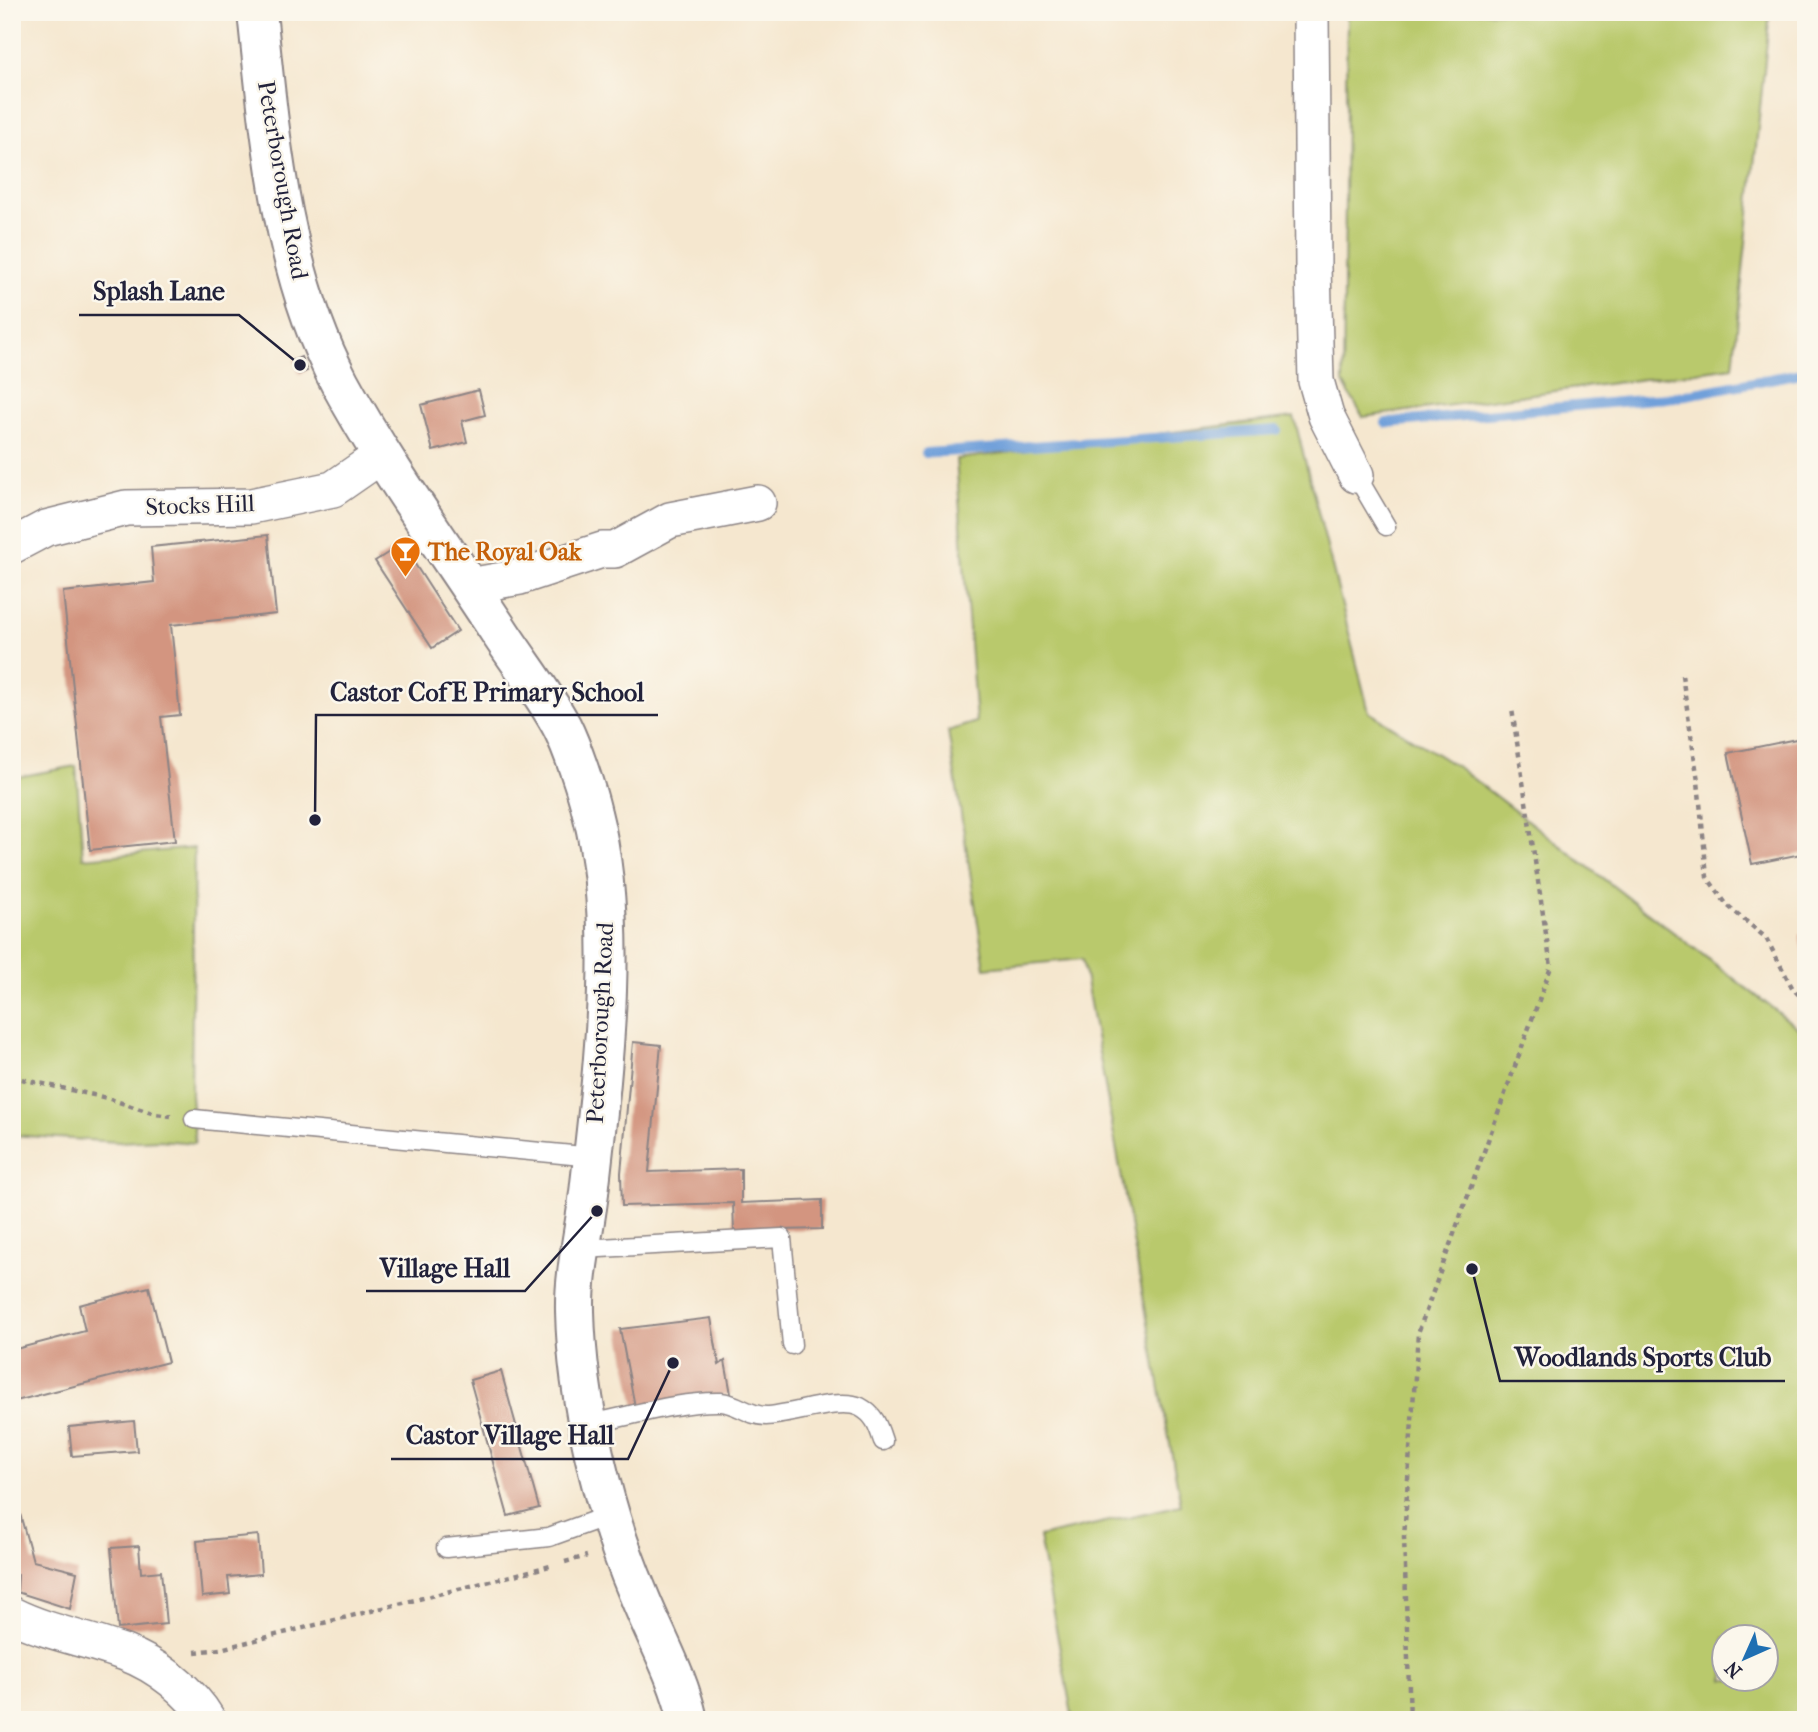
<svg xmlns="http://www.w3.org/2000/svg" width="1818" height="1732" viewBox="0 0 1818 1732" font-family="'IM FELL French Canon',serif">
<style>
.green{fill:#b9c96c;stroke:#6e7654;stroke-width:2;fill-rule:evenodd}
.lines{fill:none;stroke-linecap:round;stroke-linejoin:round}
.stream{stroke:#71a0da;stroke-width:10}
.building{fill:#d39580}
.service-casing{stroke:#8c8485;stroke-width:21}
.minor-casing{stroke:#8c8485;stroke-width:38}
.tertiary-casing{stroke:#8c8485;stroke-width:42}
.path{stroke:#8c8485;stroke-width:4.5;stroke-dasharray:5 5;stroke-linecap:butt}
.service{stroke:#fff;stroke-width:18}
.minor{stroke:#fff;stroke-width:35}
.tertiary{stroke:#fff;stroke-width:38}
.labels{text-anchor:middle;stroke-width:5;stroke-linejoin:round;paint-order:stroke}
.street-label{font-size:24px;fill:#22223b;stroke:#fbf7ec}
.food-label{font-size:24px;font-weight:bold;fill:#c56008;stroke:#fbf7ec;text-anchor:start}
.leader{fill:none;stroke:#22223b;stroke-width:2.5}
.callout-dot{fill:#22223b;stroke:#fbf7ec;stroke-width:2.5}
.callout-label{font-size:26px;text-anchor:middle;font-weight:bold;fill:#22223b;stroke:#fbf7ec;stroke-width:5;stroke-linejoin:round;paint-order:stroke}
</style>
<rect width="100%" height="100%" fill="#fbf7ec"/>
<filter id="ink" filterUnits="userSpaceOnUse"><feTurbulence type="fractalNoise" baseFrequency=".0143" numOctaves="2"/><feDisplacementMap in="SourceGraphic" scale="14" xChannelSelector="R" yChannelSelector="G"/><feConvolveMatrix kernelMatrix="1 2 1 2 8 2 1 2 1" color-interpolation-filters="sRGB"/></filter>
<filter id="wash" filterUnits="userSpaceOnUse"><feTurbulence type="fractalNoise" baseFrequency=".00686" numOctaves="4" result="noise"/><feDisplacementMap in="SourceGraphic" scale="28" xChannelSelector="R" yChannelSelector="G"/><feGaussianBlur stdDeviation="1.57" result="paint"/><feColorMatrix in="noise" values="0 0 0 0 0 0 0 0 0 0 0 0 0 0 0 0 0 1.4 0 .05"/><feComposite in="paint" operator="in"/></filter>
<g filter="url(#wash)">
<rect width="100%" height="100%" fill="#f5e7cf"/>
<path class="green" d="M 1347,12 L 1770,12 L 1733,367 L 1363,417 L 1343,383 Z
M 1294,417 L 1369,712 L 1459,768 L 1806,1034 L 1806,1720 L 1073,1720 L 1039,1537 L 1181,1505 L 1082,959 L 985,968 L 948,731 L 976,722 L 956,459 ZM 1724,1638 L 1766,1638 L 1766,1680 L 1724,1680 Z
M 76,766 L 83,858 L 194,848 L 191,1095 L 195,1143 L 159,1140 L 118,1142 L 12,1135 L 12,778 Z"/>
<g class="lines">
<path class="stream" d="M 1386,423 L 1675,397 L 1806,372
M 926,453 L 1277,430"/>
</g>
<g id="blocks">
<path class="building" d="M 301,357 L 307,371 L 299,374 L 294,360 Z
M 479,390 L 485,415 L 462,421 L 467,442 L 433,451 L 421,405 Z
M 268,535 L 276,614 L 171,625 L 180,715 L 161,717 L 175,841 L 90,850 L 63,592 L 154,582 L 151,547 Z
M 402,544 L 458,631 L 432,648 L 375,561 Z
M 1806,737 L 1806,853 L 1752,864 L 1728,753 Z
M 1806,933 L 1806,962 L 1805,962 L 1799,935 Z
M 633,1042 L 661,1045 L 649,1172 L 741,1169 L 741,1203 L 822,1200 L 822,1229 L 734,1231 L 733,1203 L 622,1206 L 621,1173 Z
M 149,1287 L 168,1362 L 12,1402 L 12,1350 L 85,1331 L 79,1305 Z
M 711,1318 L 719,1365 L 725,1361 L 731,1394 L 635,1407 L 620,1329 Z
M 501,1371 L 539,1508 L 508,1516 L 470,1380 Z
M 134,1421 L 137,1451 L 72,1456 L 69,1427 Z
M 12,1485 L 33,1561 L 77,1572 L 70,1609 L 17,1592 L 18,1575 L 12,1574 Z
M 258,1535 L 261,1574 L 228,1577 L 230,1594 L 202,1597 L 197,1541 Z
M 139,1546 L 141,1573 L 161,1571 L 166,1624 L 118,1629 L 111,1548 Z"/>
</g>
</g>
<g filter="url(#ink)">
<use href="#blocks" fill-opacity="0" stroke="#8c8485" stroke-width="2"/>
<g class="lines">
<defs>
<path id="service" d="M 1356,475 L 1386,526
M 194,1119 L 593,1157
M 582,1249 L 782,1238 L 792,1345
M 590,1424 C 630,1416 680,1401 721,1402 C 737,1403 749,1416 766,1416 C 792,1415 839,1397 860,1407 C 875,1415 878,1426 883,1441
M 446,1548 L 549,1537 L 610,1515"/>
<path id="minor" d="M 1311,12 L 1313,267 L 1316,381 L 1326,416 L 1356,475
M 12,546 L 46,528 L 126,508 L 251,506 L 333,489 L 382,455
M 469,586 L 520,577 L 602,550 L 615,550 L 670,520 L 758,503
M 12,1615 C 48,1633 88,1639 125,1653 C 157,1665 191,1691 208,1720"/>
<path id="tertiary" d="M 257,12 C 270,136 281,272 340,383 C 386,468 444,547 497,628 C 518,661 544,693 562,727 C 572,747 587,791 592,813 C 621,925 603,1069 590,1184 C 586,1225 574,1270 575,1311 C 577,1400 603,1511 638,1593 C 655,1636 678,1675 688,1720"/>
</defs>
<use href="#service" class="service-casing"/>
<use href="#minor" class="minor-casing"/>
<use href="#tertiary" class="tertiary-casing"/>
<path class="path" d="M 1682,675 L 1698,781 L 1707,877 L 1727,905 L 1766,938 L 1793,989 L 1806,1002
M 12,1077 L 107,1098 L 155,1114 L 171,1116
M 565,1562 L 587,1556
M 195,1652 L 220,1649 L 550,1566
M 1410,1720 L 1404,1537 L 1418,1333 L 1551,967 L 1512,709"/>
<use href="#service" class="service"/>
<use href="#minor" class="minor"/>
<use href="#tertiary" class="tertiary"/>
</g>
</g>
<defs>
<symbol id="bar-pin" viewBox="-11 -11 22 30"><path d="M0 17L-7.5 6A9.5 9.5 0 1 1 7.5 6Z" fill="#e8710a" stroke="#fbf7ec"/><path d="M-6-5H6L.8 .8V4.5H3.5V6h-7V4.5H-.8V.8Z" fill="#fff"/></symbol>
</defs>
<g fill-rule="evenodd">
<use href="#bar-pin" x="388" y="534" width="35" height="47"/>
</g>
<g class="labels">
<g class="street-label">
<text transform="translate(283 180) rotate(80)" y="8">Peterborough Road</text>
<text transform="translate(200 505) rotate(-2)" y="8">Stocks Hill</text>
<text transform="translate(600 1023) rotate(-87)" y="8">Peterborough Road</text>
</g>
<g class="food-label">
<text x="428" y="560">The Royal Oak</text>
</g>
</g>
<path class="leader" d="M300 365L239 315H79M315 820L316 715H658M597 1211L525 1291H366M1472 1269L1500 1381H1785M673 1363L628 1459H391"/>
<g class="callout-dot">
<circle cx="300" cy="365" r="7"/>
<circle cx="315" cy="820" r="7"/>
<circle cx="597" cy="1211" r="7"/>
<circle cx="1472" cy="1269" r="7"/>
<circle cx="673" cy="1363" r="7"/>
</g>
<g class="callout-label">
<text x="159" y="300">Splash Lane</text>
<text x="487" y="701">Castor CofE Primary School</text>
<text x="445" y="1277">Village Hall</text>
<text x="1643" y="1366">Woodlands Sports Club</text>
<text x="510" y="1444">Castor Village Hall</text>
</g>
<rect width="1818" height="1732" fill="none" stroke="#fbf7ec" stroke-width="42"/>
<g transform="translate(1745 1658) rotate(225)"><circle r="33" fill="#fbf7ec" stroke="#a4a2a5" stroke-width="2"/>
<path d="M0-5L12 26L0 18L-12 26Z" fill="#1f6fb2"/>
<text y="-10" font-size="19" font-weight="bold" text-anchor="middle" fill="#22223b">N</text>
</g>
</svg>
